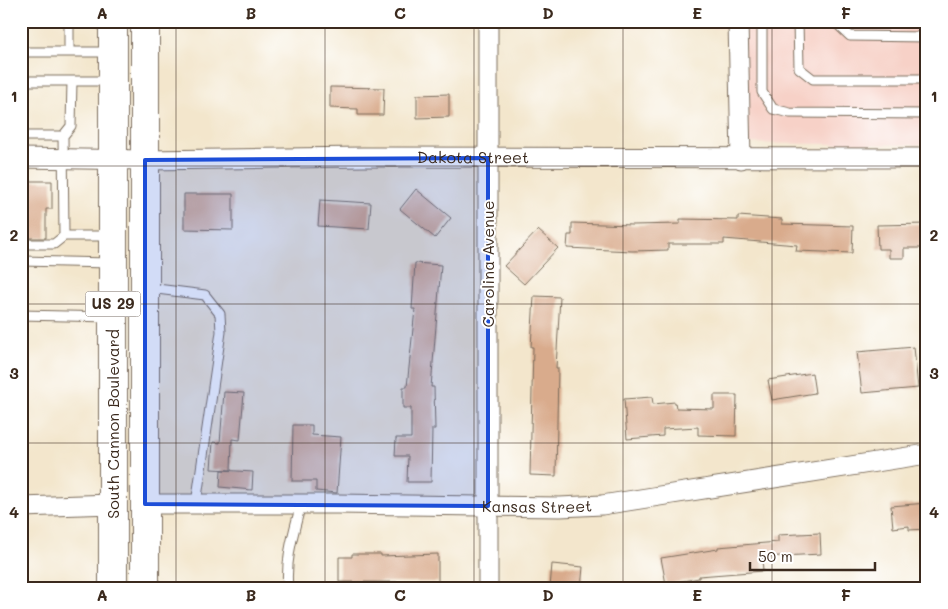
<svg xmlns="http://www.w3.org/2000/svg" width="948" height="609" viewBox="0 0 948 609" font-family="Mali,sans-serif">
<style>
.built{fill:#f7d1c7}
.building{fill:#d9ab8c}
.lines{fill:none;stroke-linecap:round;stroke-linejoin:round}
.lane-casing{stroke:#7b6c5b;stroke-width:11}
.street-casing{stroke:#7b6c5b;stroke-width:21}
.primary-casing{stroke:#7b6c5b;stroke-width:30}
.lane{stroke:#fff;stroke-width:9}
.street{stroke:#fff;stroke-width:19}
.primary{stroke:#fff;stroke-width:28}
.marked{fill:#1d4ed8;fill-opacity:0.2;stroke:#1d4ed8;stroke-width:4;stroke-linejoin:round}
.grid{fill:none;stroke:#3b2a1e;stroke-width:1;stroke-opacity:0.55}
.labels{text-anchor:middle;stroke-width:4;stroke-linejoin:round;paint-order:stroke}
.shield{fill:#fff;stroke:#766a62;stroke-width:1}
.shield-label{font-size:15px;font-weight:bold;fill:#3b2a1e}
.street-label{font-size:16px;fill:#3b2a1e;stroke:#fff}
.neatline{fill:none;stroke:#3b2a1e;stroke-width:2}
.grid-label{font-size:16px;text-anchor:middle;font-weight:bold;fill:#3b2a1e}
</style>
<rect width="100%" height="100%" fill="#fff"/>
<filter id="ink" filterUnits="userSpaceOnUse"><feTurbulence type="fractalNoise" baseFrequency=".02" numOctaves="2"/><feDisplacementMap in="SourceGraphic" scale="10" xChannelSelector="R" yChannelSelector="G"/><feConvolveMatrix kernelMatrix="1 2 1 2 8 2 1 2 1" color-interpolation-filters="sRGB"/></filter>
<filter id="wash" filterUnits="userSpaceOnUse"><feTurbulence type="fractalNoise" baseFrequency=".0096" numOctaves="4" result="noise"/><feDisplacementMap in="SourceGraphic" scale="20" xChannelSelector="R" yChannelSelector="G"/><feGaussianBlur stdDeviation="1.12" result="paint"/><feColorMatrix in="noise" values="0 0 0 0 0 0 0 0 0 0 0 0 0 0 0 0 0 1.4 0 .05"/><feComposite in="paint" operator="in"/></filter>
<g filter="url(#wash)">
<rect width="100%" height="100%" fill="#f3e6cc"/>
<path class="built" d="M 619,21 L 927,21 L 927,145 L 730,143 L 731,28 L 619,27 Z"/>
<g id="blocks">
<path class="building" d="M 330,87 L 384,88 L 383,115 L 358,115 L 358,109 L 330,108 Z
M 449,94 L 449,117 L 417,118 L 417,95 Z
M 21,181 L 52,181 L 52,209 L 46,209 L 46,238 L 23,238 Z
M 416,189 L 451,218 L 435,238 L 400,209 Z
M 184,194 L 233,194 L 233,230 L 184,229 Z
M 320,200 L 371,203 L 369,229 L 318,226 Z
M 738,216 L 782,219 L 782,224 L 853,226 L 852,253 L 796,251 L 797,245 L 724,239 L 724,244 L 668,244 L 668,250 L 632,251 L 567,248 L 568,235 L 572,235 L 572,223 L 632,225 L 680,224 L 680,219 L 738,220 Z
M 927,224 L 927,248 L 904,248 L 904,258 L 889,258 L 889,249 L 878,249 L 877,225 Z
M 538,230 L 558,248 L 524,284 L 504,266 Z
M 415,263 L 441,265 L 431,387 L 434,387 L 435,429 L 432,429 L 431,482 L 407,482 L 408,456 L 395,456 L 396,438 L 411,438 L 411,408 L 403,408 L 403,387 L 407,387 L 415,309 L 412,309 Z
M 534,296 L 560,297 L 556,368 L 558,368 L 556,476 L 530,475 L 533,347 L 531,347 Z
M 914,347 L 918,388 L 862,393 L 857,352 Z
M 812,373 L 815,393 L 772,400 L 768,380 Z
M 224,392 L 244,393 L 240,440 L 232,439 L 231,470 L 211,469 L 213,442 L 220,443 Z
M 714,395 L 737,395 L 736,436 L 698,435 L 698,427 L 663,429 L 663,436 L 627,439 L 624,399 L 652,397 L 653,404 L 675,402 L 676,408 L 714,409 Z
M 293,425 L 312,425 L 312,435 L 341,437 L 337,493 L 316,491 L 316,481 L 292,481 Z
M 221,470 L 253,472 L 252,490 L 220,487 Z
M 927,503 L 927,529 L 909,530 L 909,526 L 893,528 L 891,506 Z
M 820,533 L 821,554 L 762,557 L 763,571 L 699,576 L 699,578 L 666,584 L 661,558 L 718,549 L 718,547 L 778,542 L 778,535 Z
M 352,554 L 381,554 L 381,556 L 438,554 L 438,582 L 339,582 L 339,557 L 352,557 Z
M 552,564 L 583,567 L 581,588 L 550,588 Z"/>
</g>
</g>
<g filter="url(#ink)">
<use href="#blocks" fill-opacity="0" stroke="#7b6c5b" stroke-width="1"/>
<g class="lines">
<defs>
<path id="lane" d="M 762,21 L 762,92 L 773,109 L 790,113 L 927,114
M 798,21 L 799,68 L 813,79 L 927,79
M 834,21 L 850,36 L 927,37
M 21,52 L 111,52
M 69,52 L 69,21
M 21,81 L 110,81
M 21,136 L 63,136 L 71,126 L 72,81
M 63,136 L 64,236 L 111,236
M 21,244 L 54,244 L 64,236
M 21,261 L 110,263
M 149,288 L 205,295 L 220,314 L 221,332 L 196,504
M 21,315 L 111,317
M 288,588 C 285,559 294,531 301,504"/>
<g id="street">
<path d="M 488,21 L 488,588"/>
<path d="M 738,21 L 741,159"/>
<path id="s1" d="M 21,158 L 145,160 L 363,157 L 927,158"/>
<path id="s2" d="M 145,504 L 337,504 L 560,507 L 602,505 L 927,454"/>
<path d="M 21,507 L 113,504"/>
</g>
<path id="primary" d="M 113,21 L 113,588
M 145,588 L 145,21"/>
</defs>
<use href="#lane" class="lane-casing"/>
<use href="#street" class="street-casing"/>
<use href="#primary" class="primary-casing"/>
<use href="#lane" class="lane"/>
<use href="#street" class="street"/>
<use href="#primary" class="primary"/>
</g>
</g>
<path class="marked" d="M 488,158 L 488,506 L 145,504 L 145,160 Z"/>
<path class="grid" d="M 176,21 L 176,588M 325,21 L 325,588M 474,21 L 474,588M 623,21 L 623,588M 772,21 L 772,588M 21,166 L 927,166M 21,304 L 927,304M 21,443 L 927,443"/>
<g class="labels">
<rect class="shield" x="85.5" y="291.5" width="55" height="25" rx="4"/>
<g class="shield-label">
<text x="113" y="309">US 29</text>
</g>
<g class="street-label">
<text dy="6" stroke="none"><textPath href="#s1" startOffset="452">Dakota Street</textPath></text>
<text transform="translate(488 264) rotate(-90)" y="6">Carolina Avenue</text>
<text transform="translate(113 424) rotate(-90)" y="6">South Cannon Boulevard</text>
<text dy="6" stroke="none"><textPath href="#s2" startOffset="392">Kansas Street</textPath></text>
</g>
</g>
<rect width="948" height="609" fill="none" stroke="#fff" stroke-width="55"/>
<path d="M750 562v8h125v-8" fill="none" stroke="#3b2a1e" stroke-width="2.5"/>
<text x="758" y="562" font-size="15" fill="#3b2a1e" stroke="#ffffff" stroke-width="4" paint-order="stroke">50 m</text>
<rect x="28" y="28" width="892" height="554" class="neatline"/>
<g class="grid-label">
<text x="102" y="19">A</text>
<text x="251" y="19">B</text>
<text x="400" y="19">C</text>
<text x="548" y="19">D</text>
<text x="697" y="19">E</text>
<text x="846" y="19">F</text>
<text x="14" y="102">1</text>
<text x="934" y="102">1</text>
<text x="14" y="241">2</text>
<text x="934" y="241">2</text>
<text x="14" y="379">3</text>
<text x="934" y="379">3</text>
<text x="14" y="518">4</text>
<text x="934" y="518">4</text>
<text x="102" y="601">A</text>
<text x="251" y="601">B</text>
<text x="400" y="601">C</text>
<text x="548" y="601">D</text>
<text x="697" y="601">E</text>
<text x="846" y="601">F</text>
</g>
</svg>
